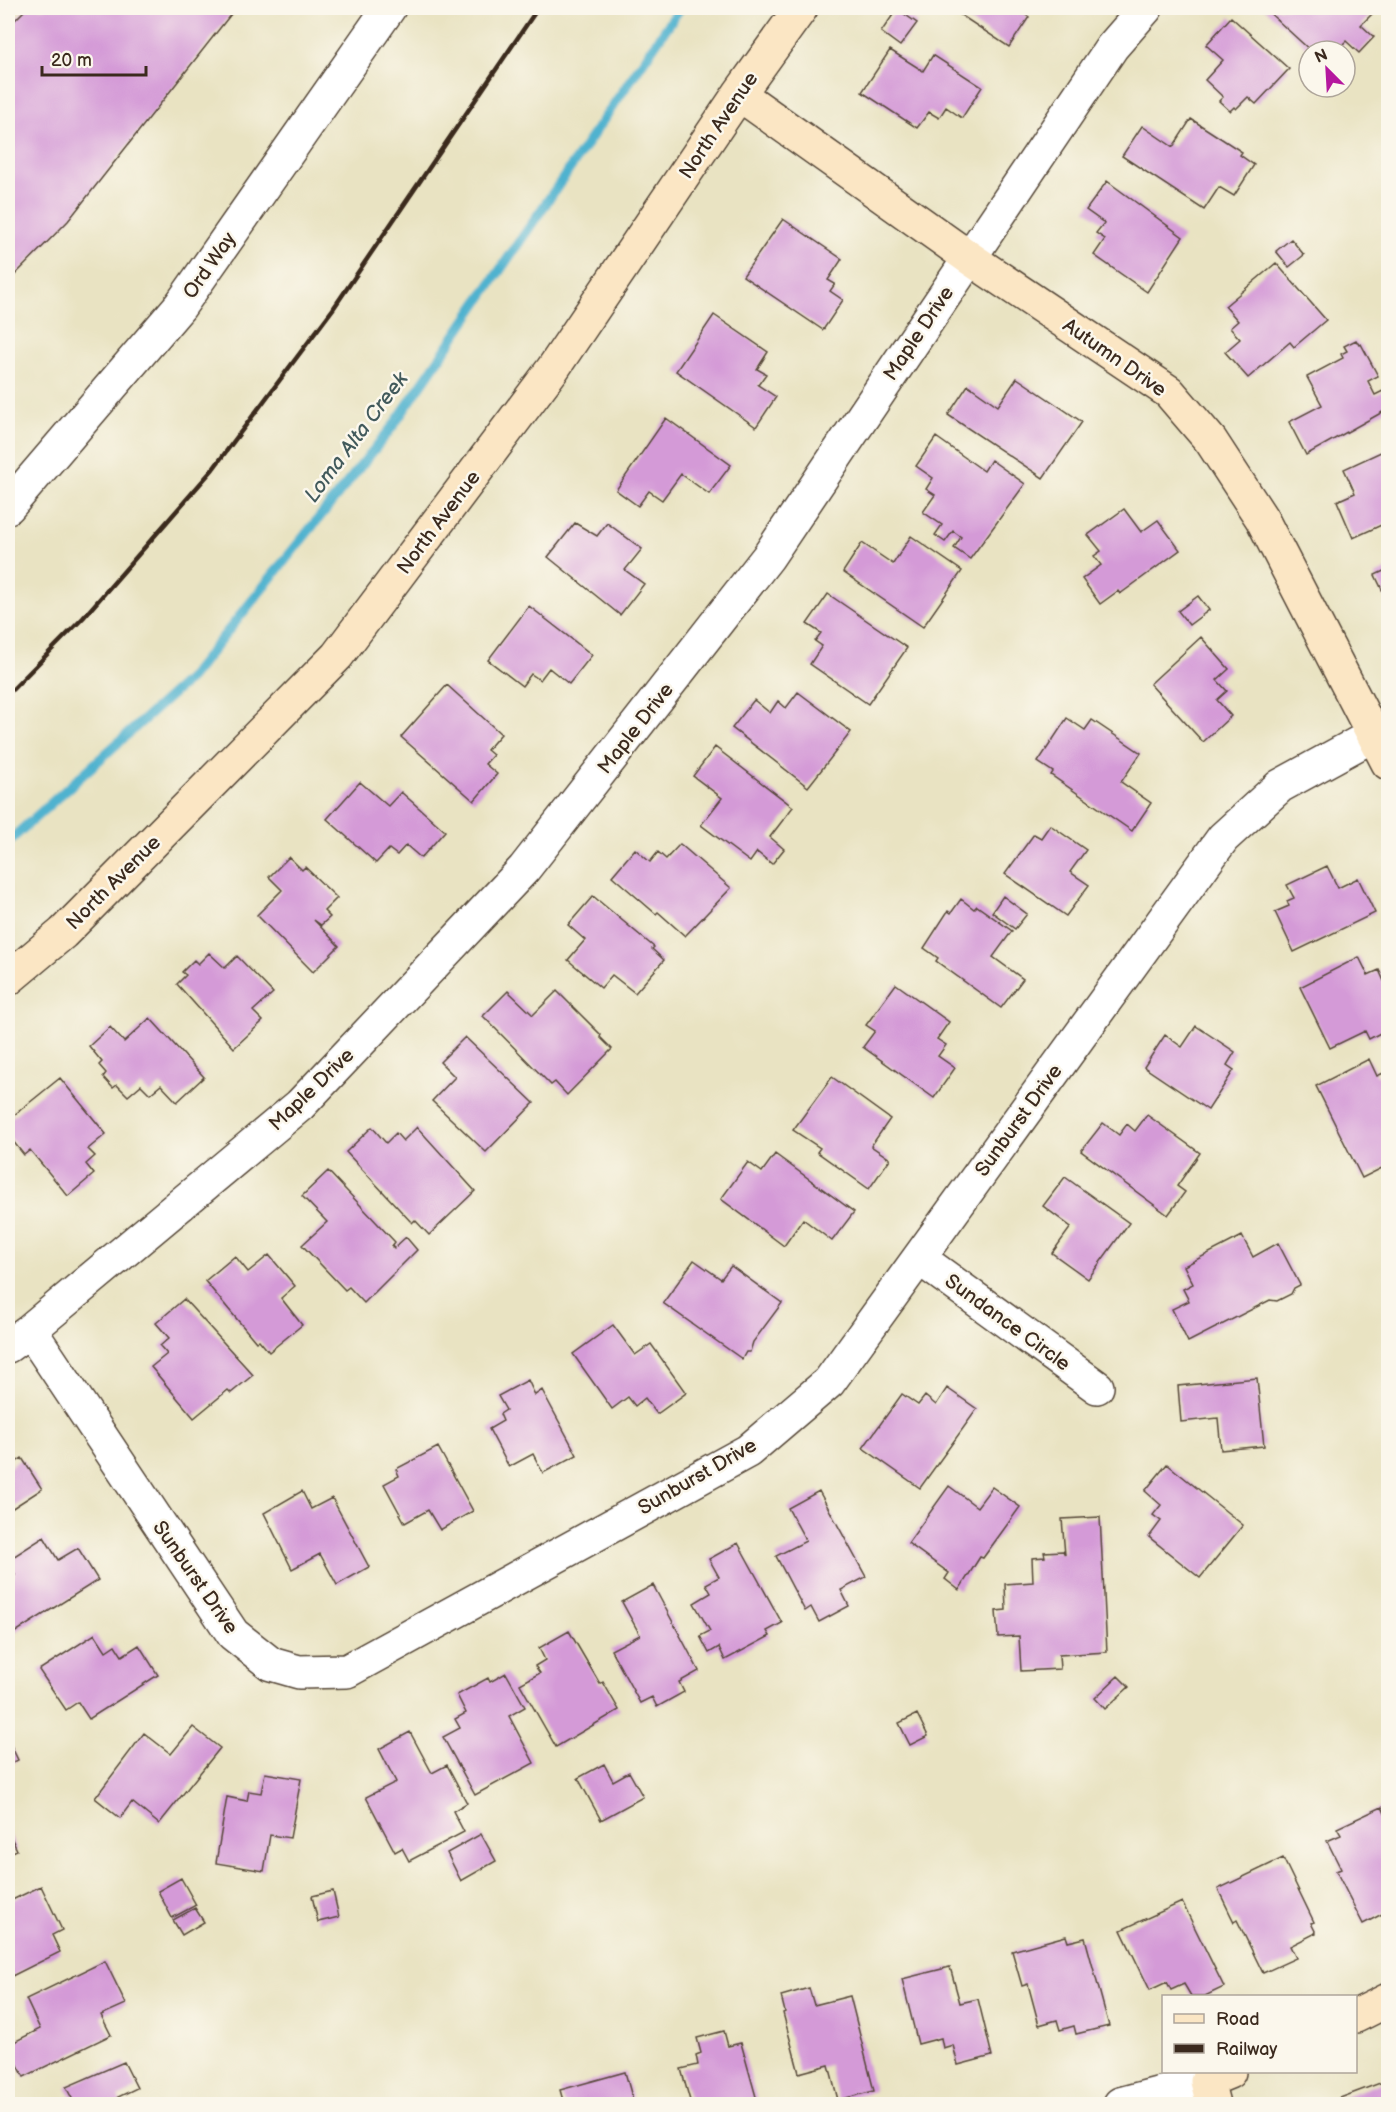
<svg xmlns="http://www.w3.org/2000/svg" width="1396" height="2112" viewBox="0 0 1396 2112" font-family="'Balsamiq Sans',sans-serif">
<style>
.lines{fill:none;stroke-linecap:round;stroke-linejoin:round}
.stream{stroke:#50b2cf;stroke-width:10}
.building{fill:#d49ad7}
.street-casing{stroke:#554637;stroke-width:36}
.secondary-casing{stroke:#554637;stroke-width:36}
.street{stroke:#fff;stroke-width:33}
.secondary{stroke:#fbe6c4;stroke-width:33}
.rail{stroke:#3b2a1e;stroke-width:4.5}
.labels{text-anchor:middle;stroke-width:5;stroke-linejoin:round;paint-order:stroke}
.street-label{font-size:20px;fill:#3b2a1e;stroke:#fbf7ec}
.water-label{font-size:21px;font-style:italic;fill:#425a5c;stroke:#fbf7ec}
</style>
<rect width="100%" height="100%" fill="#fbf7ec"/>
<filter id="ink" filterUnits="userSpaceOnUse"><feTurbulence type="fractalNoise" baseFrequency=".0167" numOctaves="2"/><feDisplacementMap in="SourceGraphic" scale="12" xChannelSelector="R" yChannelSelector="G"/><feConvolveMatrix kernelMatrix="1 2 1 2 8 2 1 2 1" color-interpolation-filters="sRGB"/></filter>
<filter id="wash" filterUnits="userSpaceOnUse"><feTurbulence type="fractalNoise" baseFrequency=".008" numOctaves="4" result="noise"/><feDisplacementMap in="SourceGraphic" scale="24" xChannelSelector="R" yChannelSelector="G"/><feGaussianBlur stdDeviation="1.35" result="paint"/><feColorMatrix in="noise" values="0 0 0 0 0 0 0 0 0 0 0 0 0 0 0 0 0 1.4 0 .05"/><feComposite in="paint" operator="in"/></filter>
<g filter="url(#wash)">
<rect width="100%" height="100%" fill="#e9e3c2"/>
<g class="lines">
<path class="stream" d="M 8,842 L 190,678 L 393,426 L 680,8"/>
</g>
<g id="blocks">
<path class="building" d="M 27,8 L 235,9 L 68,221 L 8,282 L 8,27 Z
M 950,8 L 1015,8 L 1029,17 L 1009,47 Z
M 1264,8 L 1365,8 L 1372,14 L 1361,25 L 1374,37 L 1359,53 L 1346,41 L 1336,51 L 1311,51 Z
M 897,9 L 917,23 L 900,46 L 881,32 Z
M 1231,17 L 1289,69 L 1256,104 L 1248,97 L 1236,109 L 1234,107 L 1230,111 L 1219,101 L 1223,97 L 1205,80 L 1223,60 L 1206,45 Z
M 890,50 L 923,71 L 933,55 L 982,87 L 962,118 L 946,107 L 939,118 L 929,112 L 917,128 L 862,92 Z
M 1191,119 L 1242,152 L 1240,155 L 1254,165 L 1234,196 L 1219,187 L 1204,210 L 1122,156 L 1142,126 L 1173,147 Z
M 1107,181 L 1183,237 L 1147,292 L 1094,255 L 1105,239 L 1096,233 L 1104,223 L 1086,210 Z
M 783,219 L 842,259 L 828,280 L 835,284 L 830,291 L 843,300 L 823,330 L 743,276 Z
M 1291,239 L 1304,255 L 1289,267 L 1276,251 Z
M 1276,263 L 1326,320 L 1294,347 L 1290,342 L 1248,378 L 1225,352 L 1240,339 L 1230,328 L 1238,321 L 1225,306 Z
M 714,315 L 768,352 L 757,369 L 766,374 L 758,385 L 776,397 L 756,427 L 676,371 Z
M 1356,340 L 1359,345 L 1361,344 L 1378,376 L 1368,381 L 1375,395 L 1387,389 L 1388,391 L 1388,409 L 1306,455 L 1289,422 L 1322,405 L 1307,377 L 1343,358 L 1341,354 L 1347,351 L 1344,346 Z
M 1017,378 L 1082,422 L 1043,478 L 948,415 L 968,385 L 998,406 Z
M 666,418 L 731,465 L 709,494 L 681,474 L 662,500 L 649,491 L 638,506 L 616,490 Z
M 936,437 L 984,471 L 991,460 L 1025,484 L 970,559 L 954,548 L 961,537 L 953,531 L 945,542 L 935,535 L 942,525 L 923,512 L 935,495 L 926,489 L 933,478 L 916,466 Z
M 1383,451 L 1388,463 L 1388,522 L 1353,538 L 1337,501 L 1355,493 L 1344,469 Z
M 1124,509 L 1141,532 L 1158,520 L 1180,550 L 1120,594 L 1118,591 L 1100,604 L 1082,579 L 1101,565 L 1094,556 L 1101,551 L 1088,535 Z
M 575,523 L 597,536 L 607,523 L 642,549 L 625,570 L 644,584 L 620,615 L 548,557 Z
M 911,536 L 962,571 L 923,627 L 843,572 L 862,543 L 893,564 Z
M 1388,569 L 1388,602 L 1375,575 Z
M 828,594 L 907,648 L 868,704 L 810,664 L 822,646 L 815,641 L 821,633 L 807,624 Z
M 1198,596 L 1209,610 L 1189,625 L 1178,611 Z
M 529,606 L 592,655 L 569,684 L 549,668 L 540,680 L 531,674 L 522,686 L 488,660 Z
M 1201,637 L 1229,669 L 1217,680 L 1227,691 L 1217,700 L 1231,716 L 1203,742 L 1150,684 Z
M 447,685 L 501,734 L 487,750 L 493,755 L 485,764 L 497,774 L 474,801 L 401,737 Z
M 798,692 L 851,732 L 808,787 L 732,728 L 754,700 L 770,713 L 778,701 L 786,708 Z
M 1067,718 L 1085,730 L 1092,720 L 1141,753 L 1121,782 L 1151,803 L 1132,831 L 1051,775 L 1053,772 L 1038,762 Z
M 715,747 L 793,807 L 770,837 L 784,849 L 772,864 L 757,852 L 750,862 L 701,825 L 722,798 L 693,776 Z
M 360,782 L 388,806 L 401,792 L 445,831 L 421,858 L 406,845 L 397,855 L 389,849 L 376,863 L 327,819 Z
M 1050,825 L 1086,850 L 1070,872 L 1089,885 L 1066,916 L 1005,874 L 1034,834 L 1041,838 Z
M 680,844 L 731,888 L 685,936 L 658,912 L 656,914 L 612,876 L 635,849 L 650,862 L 658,852 L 666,859 Z
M 289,857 L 302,870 L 305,867 L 337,898 L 324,911 L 330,917 L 321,925 L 314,920 L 339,946 L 313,972 L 257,915 L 282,890 L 269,877 Z
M 1327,866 L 1338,888 L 1358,878 L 1375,913 L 1294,952 L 1275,912 L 1289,906 L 1287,901 L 1294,898 L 1287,885 Z
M 593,896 L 654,947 L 652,949 L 664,960 L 635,993 L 612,975 L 601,988 L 568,960 L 585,940 L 568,925 Z
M 1003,896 L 1027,914 L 1015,929 L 992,912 Z
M 961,899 L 974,909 L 977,906 L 1012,931 L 993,957 L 1023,979 L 1001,1008 L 936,961 L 938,958 L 924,948 L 948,911 L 951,913 Z
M 209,953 L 225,968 L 237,956 L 273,993 L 253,1011 L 263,1021 L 234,1048 L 177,984 L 186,975 L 182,972 L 194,960 L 198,964 Z
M 1359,957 L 1368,975 L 1379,970 L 1384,981 L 1388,979 L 1388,1029 L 1369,1039 L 1365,1031 L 1330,1048 L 1300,987 Z
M 896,984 L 949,1022 L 937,1039 L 946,1045 L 938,1056 L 955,1068 L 934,1098 L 863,1047 L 875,1031 L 866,1025 Z
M 508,991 L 533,1015 L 557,991 L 601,1035 L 600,1037 L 612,1049 L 567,1095 L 555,1082 L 551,1085 L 483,1016 Z
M 150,1018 L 204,1077 L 177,1102 L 161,1085 L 150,1094 L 141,1085 L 128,1096 L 117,1085 L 113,1088 L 103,1077 L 106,1073 L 99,1065 L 102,1062 L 89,1046 L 110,1027 L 124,1042 Z
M 1196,1026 L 1235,1052 L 1227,1065 L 1234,1070 L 1208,1110 L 1144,1067 L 1165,1035 L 1182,1047 Z
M 465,1037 L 534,1103 L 486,1152 L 432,1101 L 455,1077 L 440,1062 Z
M 1369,1059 L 1377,1076 L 1388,1071 L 1388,1165 L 1362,1178 L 1316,1086 Z
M 832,1077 L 890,1119 L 871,1146 L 890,1159 L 869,1189 L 817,1152 L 820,1148 L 793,1130 Z
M 60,1078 L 106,1134 L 88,1149 L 95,1156 L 86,1164 L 94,1174 L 68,1196 L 30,1150 L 24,1155 L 8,1135 L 8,1120 Z
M 1147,1115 L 1200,1153 L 1177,1186 L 1185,1192 L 1168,1215 L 1081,1151 L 1103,1123 L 1119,1135 L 1127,1124 L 1135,1131 Z
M 372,1127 L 386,1143 L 396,1133 L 403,1141 L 417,1127 L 475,1191 L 429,1235 L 415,1220 L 412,1223 L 346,1152 Z
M 775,1154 L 854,1212 L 832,1241 L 803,1219 L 784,1246 L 721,1199 L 748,1162 L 762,1172 Z
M 328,1171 L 395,1242 L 392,1246 L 394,1248 L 406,1237 L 417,1250 L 364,1303 L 349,1287 L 345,1290 L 302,1245 L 327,1222 L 302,1196 Z
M 1065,1177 L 1129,1223 L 1088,1279 L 1052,1253 L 1071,1227 L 1043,1206 Z
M 1242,1236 L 1253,1257 L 1278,1243 L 1300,1285 L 1294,1288 L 1291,1294 L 1277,1301 L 1270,1300 L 1188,1342 L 1172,1309 L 1189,1301 L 1183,1289 L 1193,1284 L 1184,1266 Z
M 269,1255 L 295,1286 L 281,1298 L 302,1325 L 269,1352 L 259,1340 L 256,1342 L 205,1281 L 235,1256 L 248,1272 Z
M 694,1260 L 721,1279 L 731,1266 L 782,1303 L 753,1342 L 750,1352 L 746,1352 L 742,1359 L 663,1303 Z
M 184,1299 L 253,1375 L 231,1393 L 228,1390 L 194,1418 L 151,1367 L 167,1354 L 160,1346 L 169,1338 L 156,1323 Z
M 613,1325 L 635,1355 L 651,1344 L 686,1393 L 657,1414 L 645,1398 L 635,1406 L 628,1397 L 612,1409 L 573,1354 Z
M 1257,1378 L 1264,1446 L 1221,1450 L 1218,1418 L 1181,1422 L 1178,1386 Z
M 528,1380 L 535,1395 L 542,1390 L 577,1455 L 543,1473 L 533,1454 L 509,1467 L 489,1429 L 503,1421 L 500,1414 L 506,1410 L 498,1396 Z
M 947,1388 L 977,1409 L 920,1488 L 863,1448 L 902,1394 L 918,1405 L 925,1396 L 936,1405 Z
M 438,1447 L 473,1511 L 440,1530 L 428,1510 L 405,1523 L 384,1484 L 399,1476 L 396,1469 Z
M 22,1458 L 42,1489 L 8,1511 L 8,1468 Z
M 1167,1464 L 1243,1525 L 1200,1578 L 1149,1537 L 1161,1521 L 1153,1515 L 1161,1505 L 1145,1491 Z
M 949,1486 L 977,1507 L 992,1487 L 1020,1507 L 983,1558 L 980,1557 L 959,1590 L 945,1579 L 949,1573 L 908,1543 Z
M 302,1491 L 311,1509 L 332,1498 L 369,1567 L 337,1585 L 320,1554 L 292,1569 L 264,1513 Z
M 819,1491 L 866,1577 L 841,1590 L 849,1606 L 819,1622 L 811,1607 L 805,1611 L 776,1556 L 806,1541 L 788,1508 Z
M 1100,1517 L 1107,1652 L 1059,1655 L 1060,1669 L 1021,1671 L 1019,1636 L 998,1637 L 996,1611 L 1006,1610 L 1005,1584 L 1033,1582 L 1032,1558 L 1045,1557 L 1044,1552 L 1063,1551 L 1065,1555 L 1062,1519 Z
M 44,1537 L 58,1560 L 78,1548 L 98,1580 L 14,1633 L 8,1623 L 8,1579 L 15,1575 L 8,1560 Z
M 738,1543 L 782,1623 L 767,1631 L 770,1636 L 725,1660 L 719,1647 L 709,1653 L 700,1636 L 710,1631 L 694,1603 L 711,1593 L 706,1584 L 719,1577 L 709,1559 Z
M 653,1585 L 699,1671 L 679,1682 L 684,1692 L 657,1707 L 652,1697 L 640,1703 L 611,1650 L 640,1635 L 622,1602 Z
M 569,1631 L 600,1684 L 603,1682 L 619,1710 L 556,1747 L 520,1684 L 540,1673 L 535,1666 L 545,1660 L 539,1648 Z
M 95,1634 L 106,1651 L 115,1645 L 122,1656 L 139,1645 L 158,1675 L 89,1719 L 78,1702 L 66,1710 L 39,1670 Z
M 506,1673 L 525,1707 L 509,1716 L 534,1763 L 475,1795 L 443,1737 L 460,1728 L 455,1719 L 466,1713 L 457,1695 L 488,1678 L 490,1682 Z
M 1118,1676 L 1129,1687 L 1105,1709 L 1095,1698 Z
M 917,1714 L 928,1736 L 910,1745 L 899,1723 Z
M 193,1727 L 220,1748 L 159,1824 L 132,1802 L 120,1818 L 95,1798 L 144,1733 L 171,1754 Z
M 410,1732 L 432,1773 L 447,1765 L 467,1803 L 453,1811 L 464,1832 L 409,1861 L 402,1848 L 395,1852 L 366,1797 L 396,1782 L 379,1749 Z
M 8,1739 L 18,1760 L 8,1765 Z
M 604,1764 L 613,1781 L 629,1772 L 643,1797 L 601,1820 L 578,1778 Z
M 265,1773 L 301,1779 L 290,1838 L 270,1835 L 264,1871 L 216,1863 L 227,1797 L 247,1801 L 249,1791 L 261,1793 Z
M 1382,1807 L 1388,1820 L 1388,1911 L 1363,1924 L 1336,1871 L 1341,1869 L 1327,1841 L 1341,1835 L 1337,1828 Z
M 8,1831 L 17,1850 L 8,1854 Z
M 481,1834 L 496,1861 L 461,1881 L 447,1853 Z
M 1283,1858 L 1314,1922 L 1311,1923 L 1316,1933 L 1290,1946 L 1296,1958 L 1263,1973 L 1237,1920 L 1234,1922 L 1218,1889 Z
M 181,1878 L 196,1905 L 172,1918 L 158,1891 Z
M 41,1886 L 62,1930 L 52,1935 L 60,1952 L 8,1978 L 8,1902 Z
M 333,1891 L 339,1917 L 318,1922 L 312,1896 Z
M 1182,1902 L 1224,1987 L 1205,1996 L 1191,1996 L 1184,1984 L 1171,1990 L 1167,1982 L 1150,1990 L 1121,1930 Z
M 195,1908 L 204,1922 L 182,1935 L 173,1920 Z
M 1066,1936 L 1068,1942 L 1085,1938 L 1109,2026 L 1076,2034 L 1074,2026 L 1060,2030 L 1057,2020 L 1039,2025 L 1028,1984 L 1022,1986 L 1012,1951 Z
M 105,1961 L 126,2004 L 101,2015 L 111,2035 L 24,2077 L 8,2045 L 40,2029 L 26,1999 Z
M 950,1967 L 960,2003 L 978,1999 L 992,2056 L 958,2065 L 953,2045 L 943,2048 L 941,2038 L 918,2044 L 902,1979 Z
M 809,1988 L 814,2005 L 850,1996 L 874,2091 L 838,2100 L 829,2065 L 799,2073 L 783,2013 L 785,2012 L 781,1996 Z
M 724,2031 L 728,2046 L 741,2043 L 758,2104 L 691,2104 L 681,2069 L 698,2065 L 696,2055 L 701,2053 L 697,2038 Z
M 124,2062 L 137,2088 L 118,2097 L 122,2104 L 75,2104 L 66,2087 Z
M 625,2072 L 634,2104 L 564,2104 L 560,2090 Z
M 1388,2080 L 1388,2104 L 1324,2104 Z"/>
</g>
</g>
<g filter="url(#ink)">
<use href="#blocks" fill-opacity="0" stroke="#554637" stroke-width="1.5"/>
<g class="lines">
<defs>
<path id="street" d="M 8,507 L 180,306 L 389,8
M 919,1258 L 1097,1387
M 30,1330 L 233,1634 L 271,1664 L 299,1672 L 347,1671 L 748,1451 L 829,1382 L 1223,838 L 1280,786 L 1388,727
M 8,1346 L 30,1330 L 300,1105 L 524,869 L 768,557 L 1112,47 L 1146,8
M 1120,2104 L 1207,2081"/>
<path id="secondary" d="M 739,94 L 968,257 L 1169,392 L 1211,441 L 1262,519 L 1388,763
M 8,979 L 63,933 L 337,656 L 552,370 L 739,94 L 801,8
M 1356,2016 L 1388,2000
M 1213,2104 L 1207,2081 L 1229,2072"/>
</defs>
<use href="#street" class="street-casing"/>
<use href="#secondary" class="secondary-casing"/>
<use href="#street" class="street"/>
<use href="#secondary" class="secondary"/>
<path class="rail" d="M 8,694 L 83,618 L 213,469 L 333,309 L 538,8"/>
</g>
</g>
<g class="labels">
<g class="street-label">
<text transform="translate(718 125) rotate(-56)" y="7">North Avenue</text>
<text transform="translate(209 265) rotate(-55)" y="7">Ord Way</text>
<text transform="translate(918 333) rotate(-56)" y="7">Maple Drive</text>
<text transform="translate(1115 357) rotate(35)" y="7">Autumn Drive</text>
<text transform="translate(438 522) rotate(-53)" y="7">North Avenue</text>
<text transform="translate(635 728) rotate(-52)" y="7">Maple Drive</text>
<text transform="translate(113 882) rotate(-45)" y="7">North Avenue</text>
<text transform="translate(311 1089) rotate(-44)" y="7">Maple Drive</text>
<text transform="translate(1018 1120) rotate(-54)" y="7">Sunburst Drive</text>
<text transform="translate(1008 1322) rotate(36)" y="7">Sundance Circle</text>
<text transform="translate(697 1476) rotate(-30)" y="7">Sunburst Drive</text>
<text transform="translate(196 1577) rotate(55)" y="7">Sunburst Drive</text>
</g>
<g class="water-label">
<text transform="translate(356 437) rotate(-53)" y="7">Loma Alta Creek</text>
</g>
</g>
<rect width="1396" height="2112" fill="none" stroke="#fbf7ec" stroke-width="30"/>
<rect x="1162" y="1995" width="195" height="78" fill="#fbf7ec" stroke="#aea59a" stroke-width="1.5"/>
<rect x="1174" y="2014" width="30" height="9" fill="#fbe6c4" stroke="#aea59a" stroke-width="1.5"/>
<text x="1216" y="2025" font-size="18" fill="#3b2a1e">Road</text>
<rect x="1174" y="2044" width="30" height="9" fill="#3b2a1e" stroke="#aea59a" stroke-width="1.5"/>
<text x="1216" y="2055" font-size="18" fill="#3b2a1e">Railway</text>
<g transform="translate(1327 69) rotate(336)"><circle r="28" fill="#fbf7ec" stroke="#aea59a" stroke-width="1.5"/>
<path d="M0-4.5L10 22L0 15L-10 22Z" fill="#b5179e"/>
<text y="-9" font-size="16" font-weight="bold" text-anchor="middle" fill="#3b2a1e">N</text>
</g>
<path d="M42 66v9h104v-9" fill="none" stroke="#3b2a1e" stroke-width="3"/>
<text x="51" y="66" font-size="18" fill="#3b2a1e" stroke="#fbf7ec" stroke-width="4.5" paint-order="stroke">20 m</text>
</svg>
